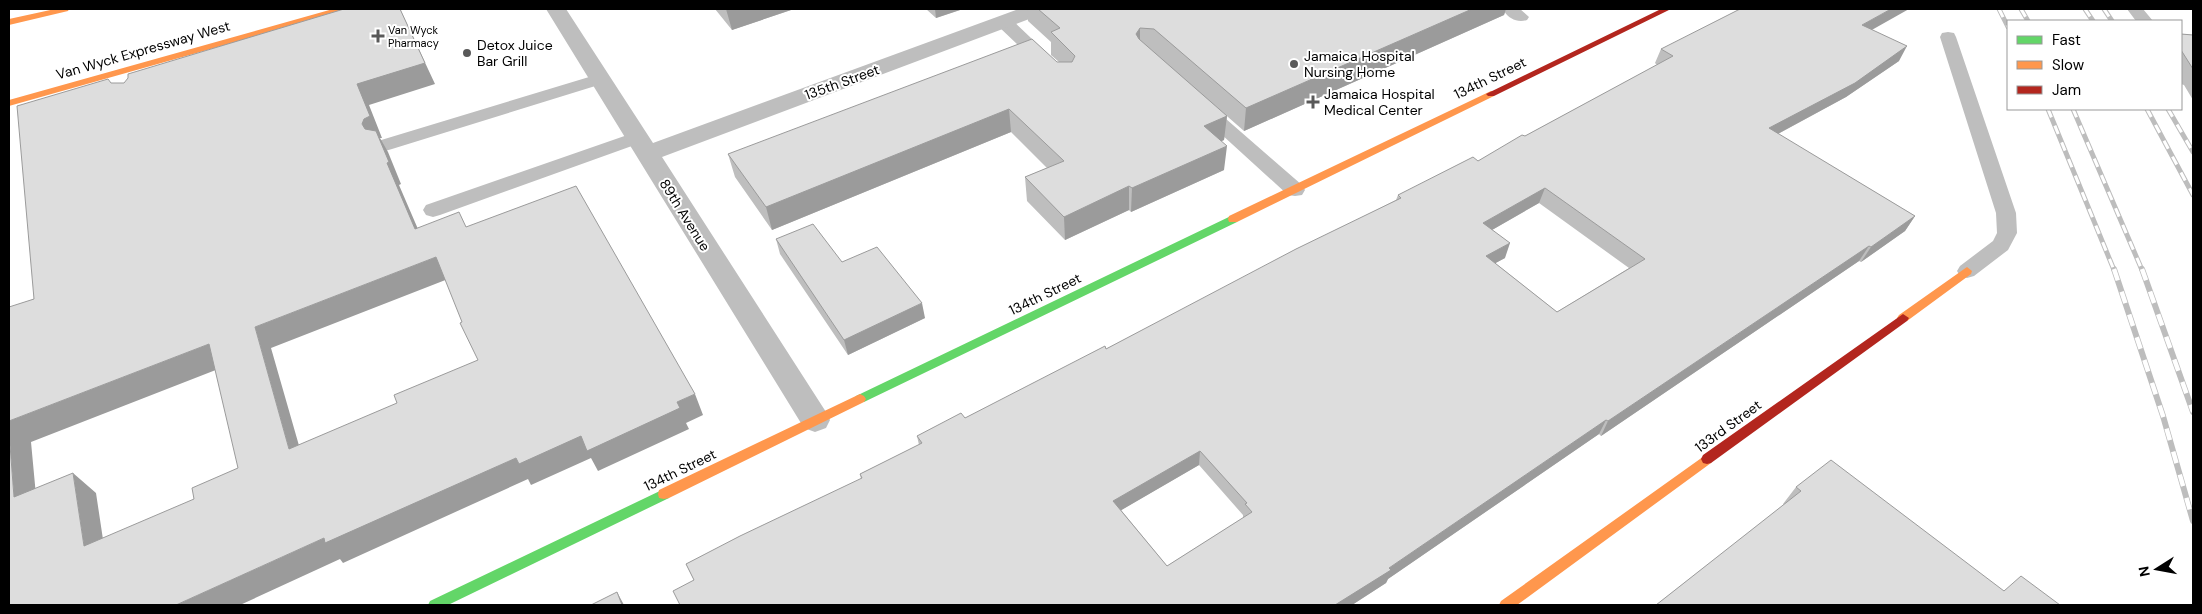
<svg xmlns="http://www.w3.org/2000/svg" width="2202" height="614" viewBox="0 0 2202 614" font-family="'DM Sans',sans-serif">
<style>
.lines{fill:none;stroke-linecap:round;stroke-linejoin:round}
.lane{fill:#bebebe;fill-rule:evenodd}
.street{fill:#bebebe;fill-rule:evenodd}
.fast{fill:#63d668;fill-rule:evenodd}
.slow{fill:#ff974d;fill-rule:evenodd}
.jam{fill:#b3261e;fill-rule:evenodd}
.rail-far1-casing{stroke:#bdbdbd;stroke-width:5}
.rail-casing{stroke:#bdbdbd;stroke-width:6}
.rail-far1{stroke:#fff;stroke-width:3;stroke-dasharray:9;stroke-linecap:butt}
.rail{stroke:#fff;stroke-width:4.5;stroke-dasharray:12;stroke-linecap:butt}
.wall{fill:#bebebe;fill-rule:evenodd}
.shaded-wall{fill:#9b9b9b}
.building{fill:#ddd;stroke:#9b9b9b;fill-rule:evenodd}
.poi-dot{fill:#595959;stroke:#fff;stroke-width:2}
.labels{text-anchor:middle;stroke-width:4;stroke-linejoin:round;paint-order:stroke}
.far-poi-label{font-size:11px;fill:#000;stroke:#fff;text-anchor:start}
.poi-label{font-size:14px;fill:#000;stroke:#fff;text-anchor:start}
.street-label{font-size:14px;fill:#000;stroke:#fff}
</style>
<rect width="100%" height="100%" fill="#fff"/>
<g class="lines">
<path class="lane" d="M 1505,9 L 1520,9 L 1529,17 L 1527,20 C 1518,23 1509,19 1504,11 Z
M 2127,9 L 2143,9 L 2153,21 L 2136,21 Z
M 1004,17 L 1010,18 L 1051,57 L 1054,61 L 1051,65 L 1039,65 L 998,26 L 996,22 L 998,18 Z
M 1948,32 L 1954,33 L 1956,37 L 2016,213 L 2017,233 L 2008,250 L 1974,276 L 1967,278 L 1960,276 L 1957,271 L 1960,266 L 1993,241 L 1997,233 L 1996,213 L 1940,37 L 1942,33 Z
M 599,74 L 605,75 L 608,79 L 605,83 L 392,149 L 385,151 L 378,149 L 376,145 L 378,141 Z
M 1204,103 L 1210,105 L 1302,185 L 1305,190 L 1302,195 L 1295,196 L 1288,195 L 1198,113 L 1195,109 L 1198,105 Z
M 636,132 L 643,134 L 645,138 L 643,142 L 440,215 L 433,217 L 426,215 L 423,210 L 426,205 Z"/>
<path class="street" d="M 546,9 L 566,9 L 653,143 L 1019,9 L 1049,9 L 1045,13 L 662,157 L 826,412 L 830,420 L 826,428 L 815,432 L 804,428 Z"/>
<path class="fast" d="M 1233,215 L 1237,216 L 1238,219 L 1237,222 L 864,402 L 856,402 L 854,399 L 856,396 Z
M 664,489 L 669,490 L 670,494 L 669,498 L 448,605 L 428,605 L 430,601 Z"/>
<path class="slow" d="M 55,9 L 69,9 L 68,11 L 9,25 L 9,19 Z
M 333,9 L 346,9 L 345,11 L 9,106 L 9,100 Z
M 1491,91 L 1494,92 L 1494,96 L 1237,222 L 1229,222 L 1228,219 L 1229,216 Z
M 1967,267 L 1972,271 L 1971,274 L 1907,321 L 1899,321 L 1897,318 L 1899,315 Z
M 860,394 L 864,396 L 866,399 L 864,402 L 669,498 L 664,499 L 659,498 L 658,494 L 659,490 Z
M 1707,454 L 1711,455 L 1713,459 L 1711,463 L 1517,605 L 1499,605 L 1501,601 Z"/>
<path class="jam" d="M 1661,9 L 1671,9 L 1494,96 L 1488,96 L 1486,94 Z
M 1903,314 L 1909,318 L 1907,321 L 1711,463 L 1707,464 L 1703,463 L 1701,459 L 1703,455 Z"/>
<defs>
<path id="rail-far1" d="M 1999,9 L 2008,27
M 2021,9 L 2028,21
M 2085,9 L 2093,21
M 2104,9 L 2112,21
M 2048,109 L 2114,270
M 2073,109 L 2142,270
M 2147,109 L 2193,195
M 2168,109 L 2193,152"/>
<path id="rail" d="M 2114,269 L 2163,416 L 2193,521
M 2142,269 L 2193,412"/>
</defs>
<use href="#rail-far1" class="rail-far1-casing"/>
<use href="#rail" class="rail-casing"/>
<use href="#rail-far1" class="rail-far1"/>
<use href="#rail" class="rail"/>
</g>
<path class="wall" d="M 715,9 L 794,9 L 732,30 Z
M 926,9 L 963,9 L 936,18 Z
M 1027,9 L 1506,9 L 1504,15 L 1244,131 L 1164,61 L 1227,116 L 1224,140 L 1221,141 L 1224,170 L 1131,212 L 1129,210 L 1065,240 L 1027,201 L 1025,177 L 1047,168 L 1011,132 L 772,230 L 735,177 L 728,154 L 1059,62 L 1051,55 L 1051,42 L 1028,21 Z
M 1872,30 L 1899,61 L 1846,97 L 1778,134 L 1915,216 L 1905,231 L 1861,262 L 1859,261 L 1601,436 L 1599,434 L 1388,579 L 1386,583 L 1352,605 L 680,605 L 694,580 L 686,564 L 861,479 L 860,474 L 919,445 L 917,436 L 965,418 L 1106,349 L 1396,200 L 1398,195 L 1478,161 L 1525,136 L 1657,65 L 1655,63 L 1661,49 ZM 1539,203 L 1629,268 L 1557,312 L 1495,263 L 1505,258 L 1492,230 ZM 1199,465 L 1243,515 L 1243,518 L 1167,566 L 1121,510 Z
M 2181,34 L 2193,35 L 2193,100 L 2184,85 L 2181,84 Z
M 776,239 L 842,262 L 925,318 L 848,355 L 780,254 Z
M 1796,487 L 2004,591 L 1656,605 L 1784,505 L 1783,504 Z"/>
<path class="shaded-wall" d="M 400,9 L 435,84 L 369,105 L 382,138 L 380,138 L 388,152 L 401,184 L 399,185 L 427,250 L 415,229 L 374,146 L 362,124 L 357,84 Z
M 726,9 L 794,9 L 732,30 Z
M 935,9 L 963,9 L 936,18 Z
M 1472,9 L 1506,9 L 1504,15 L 1244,131 L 1246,108 Z
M 1891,9 L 1909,9 L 1854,40 L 1862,25 Z
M 1140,28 L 1140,51 L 1136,34 Z
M 1907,46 L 1899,61 L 1846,97 L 1761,143 L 1769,128 Z
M 1009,109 L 1011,132 L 772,230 L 766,207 Z
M 1227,116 L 1224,140 L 1202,150 L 1204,126 Z
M 1227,146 L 1224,170 L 1131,212 L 1132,188 Z
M 1129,186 L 1129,210 L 1065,240 L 1064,217 Z
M 1545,188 L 1539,203 L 1478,238 L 1483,223 Z
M 1915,216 L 1905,231 L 1861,262 L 1871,247 Z
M 1510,243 L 1505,258 L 1481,271 L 1486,256 Z
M 1869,246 L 1859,261 L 1601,436 L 1608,421 Z
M 436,257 L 448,279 L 271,348 L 306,470 L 289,449 L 255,327 Z
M 922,303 L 925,318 L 848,355 L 844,340 Z
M 209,344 L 226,366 L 31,442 L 38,517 L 14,497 L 9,432 L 9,421 Z
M 695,394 L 703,415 L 686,423 L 689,429 L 598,471 L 591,458 L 531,485 L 528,479 L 343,563 L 340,559 L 240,605 L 176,605 L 324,538 L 516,458 L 677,402 Z
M 1606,420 L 1599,434 L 1388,579 L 1386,583 L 1352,605 L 1335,605 Z
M 1200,451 L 1199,465 L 1113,515 L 1113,501 Z
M 73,473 L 96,493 L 107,566 L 84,546 Z
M 617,592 L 624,605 L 622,605 Z"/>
<path class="building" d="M 344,9 L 400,9 L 425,63 L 357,84 L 370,116 L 364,119 L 362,124 L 365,129 L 376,131 L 389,162 L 387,163 L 415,229 L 459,212 L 466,227 L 576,186 L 695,394 L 677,402 L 680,408 L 587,451 L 581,436 L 519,464 L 516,458 L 325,543 L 324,538 L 176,605 L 9,605 L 9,432 L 14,497 L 73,473 L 84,546 L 194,499 L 192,488 L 238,468 L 209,344 L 9,421 L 9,307 L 34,299 L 17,106 L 108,79 L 111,83 L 124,83 L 128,78 L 128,74 ZM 436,257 L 462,322 L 460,323 L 478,360 L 394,395 L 397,403 L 289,449 L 255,327 Z
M 1038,9 L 1472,9 L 1246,108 L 1154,29 L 1140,28 L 1136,34 L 1139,39 L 1227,116 L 1204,126 L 1227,146 L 1132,188 L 1129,186 L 1064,217 L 1025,177 L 1064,161 L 1009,109 L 766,207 L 728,154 L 1032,39 L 1057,62 L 1072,62 L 1075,56 L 1051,32 L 1060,28 Z
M 1740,9 L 1891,9 L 1862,25 L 1907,46 L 1855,83 L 1769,128 L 1915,216 L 1871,247 L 1869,246 L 1608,421 L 1606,420 L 1389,568 L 1391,570 L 1335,605 L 680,605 L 673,591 L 694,580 L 686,564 L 740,536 L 862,478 L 860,474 L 922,443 L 917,436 L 961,413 L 965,418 L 1105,346 L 1106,349 L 1296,249 L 1401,198 L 1398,195 L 1473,157 L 1478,161 L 1522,135 L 1525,136 L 1673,56 L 1661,49 ZM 1545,188 L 1645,259 L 1557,312 L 1486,256 L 1510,243 L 1483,223 ZM 1200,451 L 1247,503 L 1245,504 L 1252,512 L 1167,566 L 1113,501 Z
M 2181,34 L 2193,35 L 2193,69 L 2181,50 Z
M 813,224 L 842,262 L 877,247 L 922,303 L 844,340 L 776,239 Z
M 1831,460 L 2004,591 L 2021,576 L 2060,605 L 1656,605 L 1801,491 L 1796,487 Z
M 617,592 L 622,605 L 591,605 Z"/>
<g class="poi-dot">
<path d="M375.5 28.5h5v5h5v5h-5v5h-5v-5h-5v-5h5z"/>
<circle cx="467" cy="53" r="5"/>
<circle cx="1294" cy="64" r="5"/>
<path d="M1310.5 94.5h5v5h5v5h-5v5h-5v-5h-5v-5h5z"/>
</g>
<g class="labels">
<g class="far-poi-label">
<text x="388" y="34">Van Wyck<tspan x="388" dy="13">Pharmacy</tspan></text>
</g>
<g class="poi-label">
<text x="477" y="50">Detox Juice<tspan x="477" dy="16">Bar Grill</tspan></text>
<text x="1304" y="61">Jamaica Hospital<tspan x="1304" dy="16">Nursing Home</tspan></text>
<text x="1324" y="99">Jamaica Hospital<tspan x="1324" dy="16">Medical Center</tspan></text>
</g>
<g class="street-label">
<text transform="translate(143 50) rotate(-16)" y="5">Van Wyck Expressway West</text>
<text transform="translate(1490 78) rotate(-26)" y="5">134th Street</text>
<text transform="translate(842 82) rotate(-20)" y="5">135th Street</text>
<text transform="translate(685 215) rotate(58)" y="5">89th Avenue</text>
<text transform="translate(1045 294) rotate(-26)" y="5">134th Street</text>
<text transform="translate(1728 426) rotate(-36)" y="5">133rd Street</text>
<text transform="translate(680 470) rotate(-26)" y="5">134th Street</text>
</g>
</g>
<rect width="2202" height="614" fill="none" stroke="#000000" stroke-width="20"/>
<rect x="2007" y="20" width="175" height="90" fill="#ffffff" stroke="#999999"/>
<rect x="2017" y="36" width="25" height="8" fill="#63d668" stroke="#999999"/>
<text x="2052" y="45" font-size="15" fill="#000000">Fast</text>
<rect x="2017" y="61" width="25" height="8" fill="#ff974d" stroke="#999999"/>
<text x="2052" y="70" font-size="15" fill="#000000">Slow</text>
<rect x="2017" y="86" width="25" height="8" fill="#b3261e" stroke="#999999"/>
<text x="2052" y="95" font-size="15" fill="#000000">Jam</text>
<g transform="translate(2157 569) rotate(259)" stroke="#ffffff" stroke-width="4" paint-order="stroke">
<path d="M0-4L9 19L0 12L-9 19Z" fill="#000000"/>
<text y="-8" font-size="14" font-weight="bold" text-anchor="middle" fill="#000000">N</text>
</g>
</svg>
